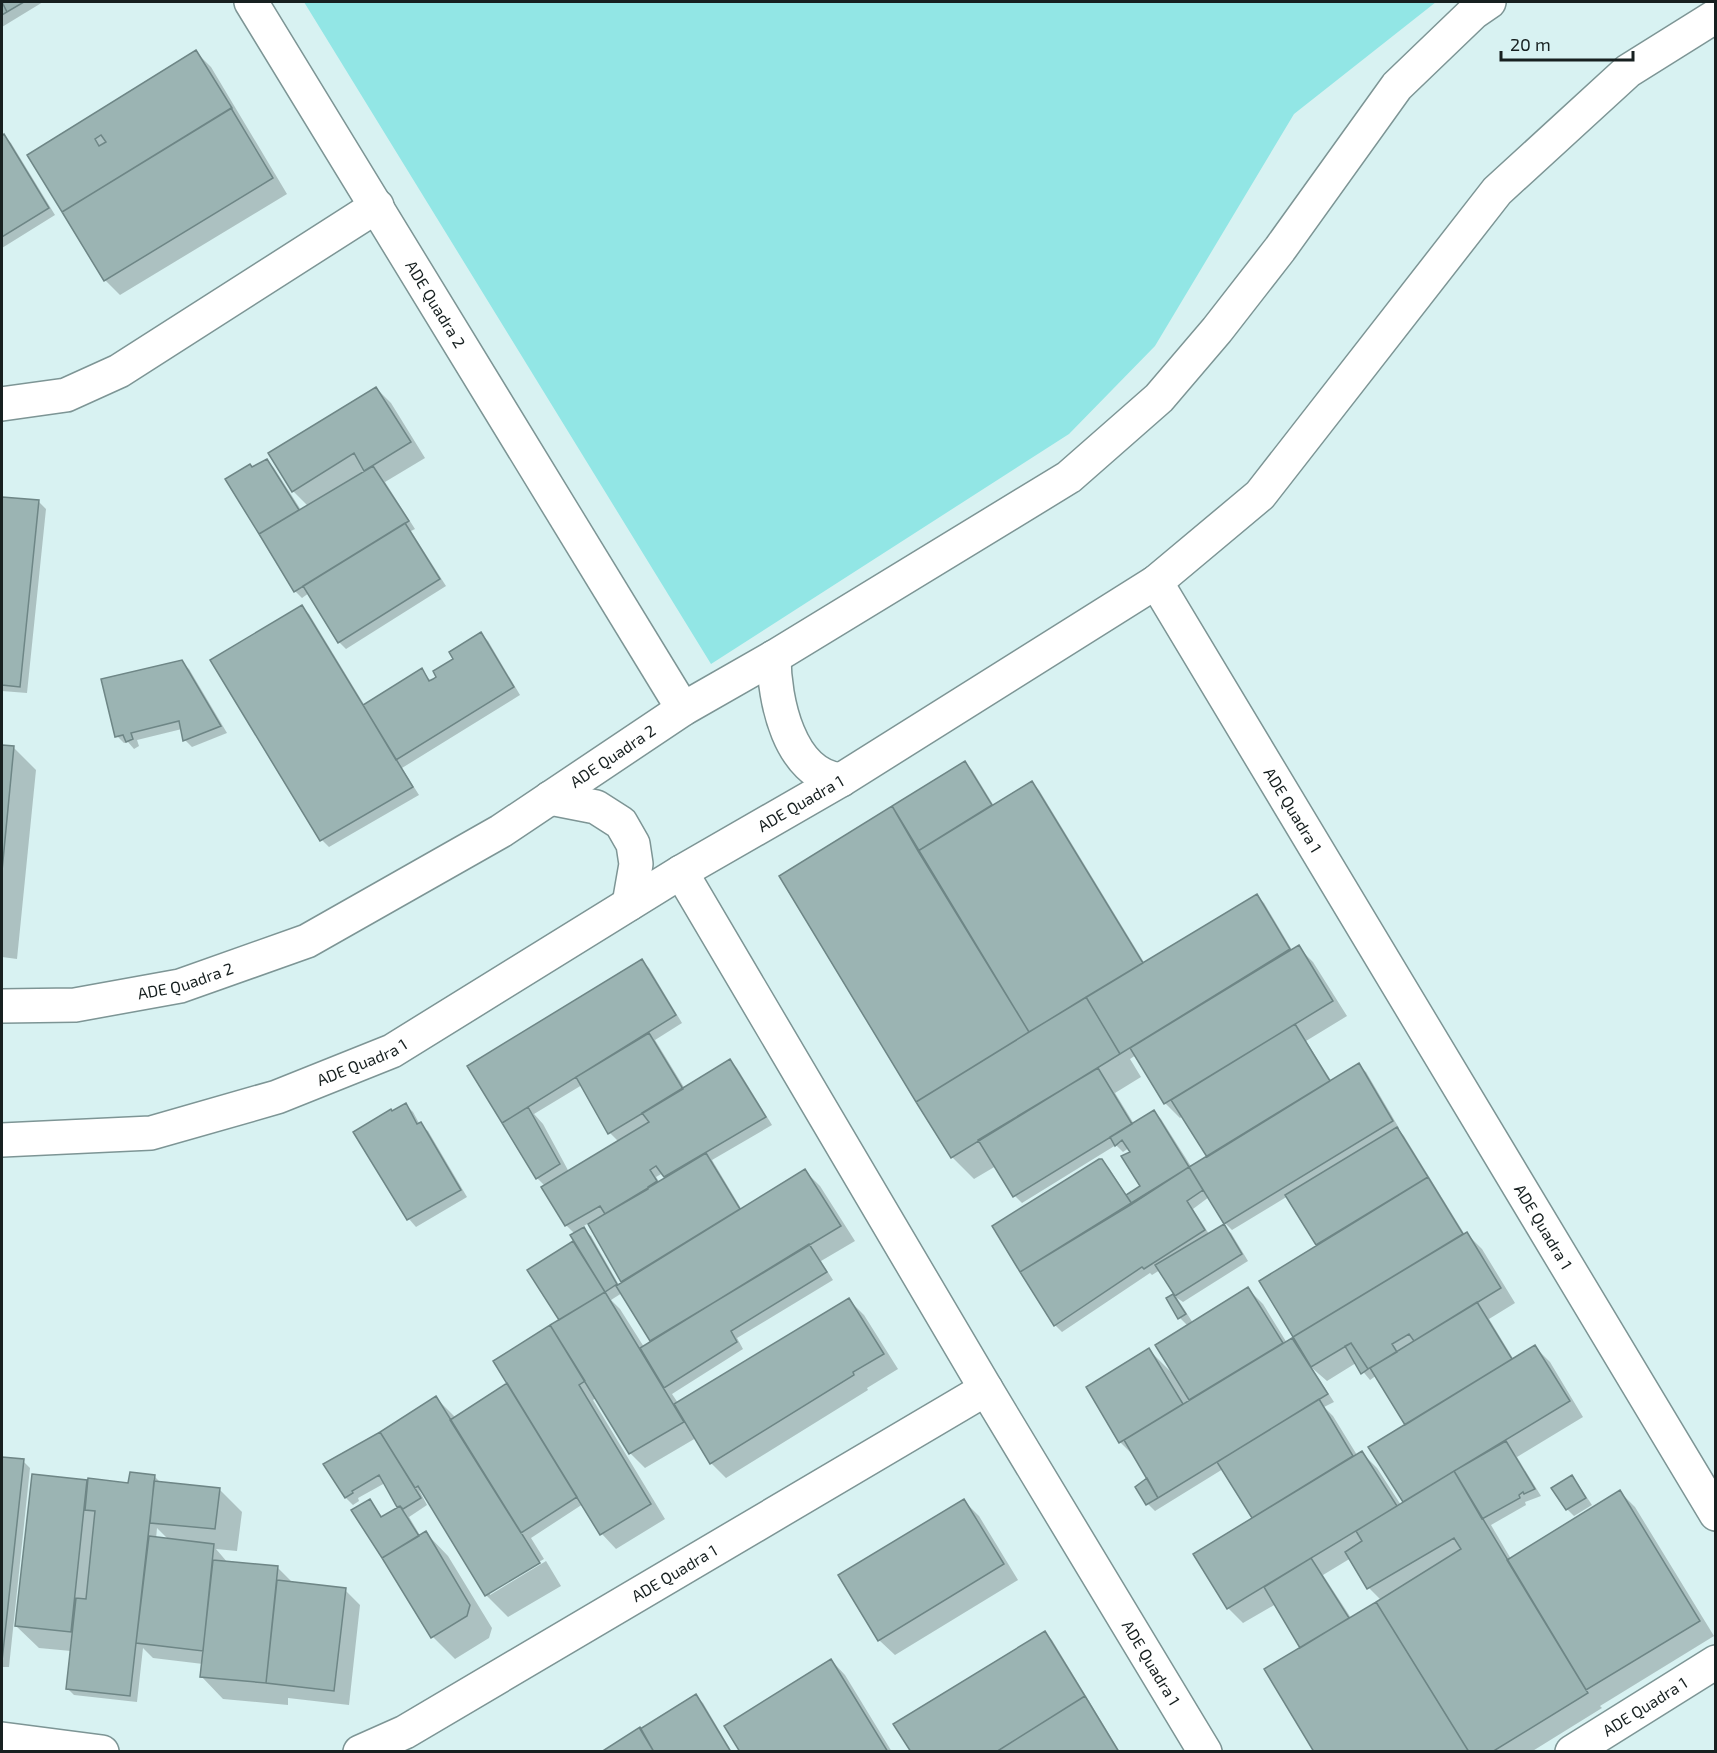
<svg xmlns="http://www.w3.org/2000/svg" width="1717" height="1753" viewBox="0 0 1717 1753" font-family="'Exo 2',sans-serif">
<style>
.green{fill:#92e6e5}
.shadow{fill:#0003;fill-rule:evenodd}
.building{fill:#9bb4b3;stroke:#6e8686;stroke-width:1.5;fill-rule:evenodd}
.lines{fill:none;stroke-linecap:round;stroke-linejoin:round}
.street-casing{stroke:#7d9595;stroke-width:36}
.street{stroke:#fff;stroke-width:33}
.labels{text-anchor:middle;stroke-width:4.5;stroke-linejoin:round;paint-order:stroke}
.street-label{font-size:16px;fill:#172020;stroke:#d8f2f2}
</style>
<rect width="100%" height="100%" fill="#d8f2f2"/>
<path class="green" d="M 304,2 L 1436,2 L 1294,114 L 1155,346 L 1069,434 L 711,664 Z"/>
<path class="shadow" d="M 2,2 L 43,2 L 2,27 Z
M 196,52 L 211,67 L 287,194 L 120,295 L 105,280 L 29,156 Z
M 4,136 L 11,143 L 55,215 L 2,248 L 2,138 Z
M 376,388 L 391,403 L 425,458 L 385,482 L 415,529 L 411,531 L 446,586 L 346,649 L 339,642 L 309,593 L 302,598 L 295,591 L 227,480 L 267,460 L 274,468 L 301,510 L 308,506 L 293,491 Z
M 2,498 L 39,502 L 46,509 L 27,693 L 2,691 Z
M 302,607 L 309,614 L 365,706 L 422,670 L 431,681 L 438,677 L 481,634 L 488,641 L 520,695 L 402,768 L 419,795 L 329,847 L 322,840 Z
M 181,662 L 189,669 L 227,733 L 192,747 L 185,740 L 182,729 L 137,740 L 139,746 L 134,749 L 128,742 L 124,743 L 117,736 Z
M 2,747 L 14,748 L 36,770 L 17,959 L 2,957 Z
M 964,763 L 972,770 L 994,806 L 1032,783 L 1039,790 L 1145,964 L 1257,896 L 1264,903 L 1292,950 L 1298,947 L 1313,962 L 1347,1016 L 1306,1041 L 1332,1082 L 1358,1065 L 1366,1072 L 1399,1128 L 1398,1129 L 1404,1136 L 1465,1235 L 1467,1234 L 1482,1249 L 1515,1303 L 1489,1319 L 1514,1360 L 1535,1347 L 1550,1362 L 1583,1417 L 1517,1457 L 1541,1496 L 1525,1502 L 1526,1505 L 1491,1525 L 1511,1559 L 1620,1492 L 1635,1507 L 1714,1636 L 1600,1706 L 1602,1708 L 1531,1752 L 1316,1752 L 1302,1648 L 1276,1604 L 1243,1623 L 1228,1608 L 1195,1555 L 1254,1519 L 1223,1469 L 1155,1511 L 1148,1504 L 1149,1479 L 1136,1458 L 1120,1442 L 1149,1350 L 1175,1376 L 1188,1326 L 1180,1318 L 1168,1299 L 1176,1294 L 1160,1270 L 1152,1275 L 1150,1273 L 1062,1332 L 1055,1325 L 1101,1161 L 1109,1168 L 1127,1196 L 1142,1186 L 1132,1153 L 1129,1148 L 1123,1152 L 1116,1145 L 1022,1203 L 1015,1196 L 996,1166 L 974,1179 L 952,1157 L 781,876 ZM 1136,1055 L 1165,1103 L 1180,1118 L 1183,1116 L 1209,1157 L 1192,1168 L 1161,1119 L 1154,1112 L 1134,1124 L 1115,1093 L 1141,1077 L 1130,1059 ZM 1288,1196 L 1318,1246 L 1261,1281 L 1300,1347 L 1292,1340 L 1287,1343 L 1263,1304 L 1248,1289 L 1193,1323 L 1177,1298 L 1183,1302 L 1248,1261 L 1231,1233 L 1223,1226 L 1209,1234 L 1193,1209 L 1209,1197 L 1225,1223 L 1232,1230 ZM 1356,1363 L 1370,1380 L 1377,1375 L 1406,1425 L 1371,1447 L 1405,1503 L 1401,1505 L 1377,1468 L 1362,1453 L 1357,1455 L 1333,1416 L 1324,1407 L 1334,1402 L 1312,1368 L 1327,1381 ZM 1351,1558 L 1369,1588 L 1381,1600 L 1351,1618 L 1323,1575 Z
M 642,961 L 649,968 L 682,1023 L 655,1040 L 685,1089 L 730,1061 L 737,1068 L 772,1125 L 712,1160 L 742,1210 L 805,1171 L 820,1186 L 855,1241 L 821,1261 L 833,1280 L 737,1338 L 743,1349 L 672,1394 L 678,1403 L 849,1300 L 864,1315 L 898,1369 L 867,1388 L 868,1390 L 726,1478 L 711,1463 L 696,1438 L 645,1468 L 630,1453 L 596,1398 L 593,1400 L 665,1519 L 616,1549 L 602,1534 L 583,1504 L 531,1538 L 544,1559 L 490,1591 L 490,1595 L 546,1561 L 561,1586 L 508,1617 L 486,1595 L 428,1499 L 419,1490 L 427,1505 L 409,1517 L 421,1537 L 426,1533 L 448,1556 L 492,1628 L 489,1638 L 455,1659 L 433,1637 L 370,1500 L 383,1518 L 399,1508 L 385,1483 L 358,1498 L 359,1501 L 353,1505 L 346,1498 L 326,1465 L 380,1434 L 436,1398 L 456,1418 L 507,1385 L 561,1321 L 529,1270 L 575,1241 L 575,1234 L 566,1225 L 545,1186 L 537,1178 L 503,1122 ZM 582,1085 L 610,1133 L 619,1142 L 569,1172 L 543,1124 L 534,1114 ZM 663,1173 L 667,1179 L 660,1183 L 656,1177 ZM 589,1223 L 623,1283 L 619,1285 L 591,1236 L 582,1227 ZM 622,1293 L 652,1342 L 644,1347 L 620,1309 L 611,1300 Z
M 406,1105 L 413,1112 L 420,1125 L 428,1131 L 467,1197 L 416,1227 L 409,1219 L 355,1132 Z
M 2,1459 L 23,1461 L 30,1468 L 9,1667 L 2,1667 Z
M 155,1477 L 161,1483 L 220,1490 L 242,1512 L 237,1551 L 216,1549 L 228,1563 L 278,1568 L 293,1583 L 345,1590 L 360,1605 L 349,1705 L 288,1698 L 288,1705 L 223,1699 L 201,1676 L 203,1664 L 153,1658 L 143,1648 L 137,1702 L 74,1695 L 67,1688 L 71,1651 L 39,1648 L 16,1626 L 86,1482 L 89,1485 L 130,1484 ZM 157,1528 L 170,1541 L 156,1539 Z
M 1571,1477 L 1578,1484 L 1592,1505 L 1574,1516 L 1567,1509 Z
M 964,1501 L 979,1516 L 1018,1580 L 895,1655 L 880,1641 L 840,1576 Z
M 1045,1633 L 1052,1640 L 1120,1752 L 913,1752 Z
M 831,1660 L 845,1675 L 892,1752 L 742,1752 Z
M 696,1696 L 703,1703 L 732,1752 L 605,1752 Z"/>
<path class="building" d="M 2,2 L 7,12 L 2,15 Z
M 2,2 L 24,2 L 7,12 Z
M 196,50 L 232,108 L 62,212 L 27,155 ZM 101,135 L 106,142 L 99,146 L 95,139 Z
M 231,108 L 273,178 L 104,281 L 62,212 Z
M 4,134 L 49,208 L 2,237 L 2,136 Z
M 376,387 L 411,442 L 364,471 L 354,453 L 292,492 L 268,453 Z
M 267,459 L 299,510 L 259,534 L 225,479 L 250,464 L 252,467 Z
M 373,466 L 409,521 L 294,592 L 259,534 Z
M 2,497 L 39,500 L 20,687 L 2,685 Z
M 405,523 L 440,579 L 338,643 L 303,586 Z
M 302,605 L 413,787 L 320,841 L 210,660 Z
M 481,632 L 514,687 L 396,760 L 363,705 L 422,668 L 429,681 L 433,679 L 436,677 L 433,671 L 453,659 L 449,652 Z
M 182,660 L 221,726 L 183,741 L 179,721 L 131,733 L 133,739 L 126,742 L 123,735 L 115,737 L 101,679 Z
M 2,745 L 14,746 L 2,871 Z
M 965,761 L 992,805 L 918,851 L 892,806 Z
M 1032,781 L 1143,963 L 1029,1032 L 918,851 Z
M 892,806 L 1029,1032 L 916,1102 L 779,876 Z
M 1257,894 L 1290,949 L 1120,1054 L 1086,997 Z
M 1299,945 L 1333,1001 L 1164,1104 L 1130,1048 Z
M 642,959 L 676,1015 L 502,1123 L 467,1066 Z
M 1086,997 L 1120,1054 L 951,1158 L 916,1102 Z
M 1295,1024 L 1330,1081 L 1207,1157 L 1171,1100 Z
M 649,1033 L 683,1089 L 608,1134 L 576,1077 Z
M 730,1059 L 766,1117 L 664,1177 L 656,1166 L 650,1170 L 657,1181 L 648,1187 L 648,1189 L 605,1214 L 600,1206 L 565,1226 L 541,1187 L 649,1122 L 642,1113 Z
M 1359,1063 L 1393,1121 L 1224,1224 L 1189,1167 Z
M 1098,1068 L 1132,1124 L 1013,1197 L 978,1140 Z
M 406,1103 L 417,1124 L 421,1122 L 461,1190 L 407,1220 L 353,1132 L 391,1109 L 392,1111 Z
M 528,1107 L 560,1164 L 536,1179 L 502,1123 Z
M 1154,1110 L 1189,1167 L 1132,1204 L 1126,1195 L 1140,1186 L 1121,1156 L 1130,1152 L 1122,1140 L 1115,1146 L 1110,1137 Z
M 1397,1127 L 1428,1177 L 1316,1245 L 1285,1195 Z
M 706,1153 L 740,1209 L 621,1282 L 588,1224 Z
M 1099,1159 L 1102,1159 L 1132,1204 L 1020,1272 L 992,1226 Z
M 1189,1167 L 1203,1190 L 1187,1201 L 1205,1230 L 1144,1269 L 1142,1267 L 1054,1326 L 1020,1272 Z
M 805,1169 L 841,1226 L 650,1341 L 616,1286 Z
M 1428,1177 L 1463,1234 L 1293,1337 L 1259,1281 Z
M 1224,1224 L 1242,1254 L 1175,1296 L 1155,1265 Z
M 584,1227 L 617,1284 L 605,1292 L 570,1235 Z
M 1467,1232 L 1501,1288 L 1414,1341 L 1409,1334 L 1392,1344 L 1397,1352 L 1368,1369 L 1351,1343 L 1311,1367 L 1293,1337 Z
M 573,1241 L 605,1292 L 559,1320 L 527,1270 Z
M 809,1244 L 827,1272 L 731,1331 L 737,1342 L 664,1388 L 640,1348 Z
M 1248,1287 L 1283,1343 L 1189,1400 L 1155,1345 Z
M 605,1292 L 684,1422 L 629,1454 L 550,1325 Z
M 1173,1294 L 1186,1314 L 1178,1319 L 1166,1298 Z
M 849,1298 L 884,1354 L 853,1372 L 854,1375 L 710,1464 L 674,1404 Z
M 1477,1302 L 1512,1359 L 1405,1425 L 1370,1368 Z
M 550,1325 L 585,1381 L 579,1385 L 651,1504 L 600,1535 L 493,1361 Z
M 1292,1338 L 1328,1394 L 1158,1498 L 1124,1440 Z
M 1351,1343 L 1368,1369 L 1361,1374 L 1345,1346 Z
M 1535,1345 L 1570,1401 L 1403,1502 L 1368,1447 Z
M 1149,1348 L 1183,1404 L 1119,1443 L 1086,1387 Z
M 507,1383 L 577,1497 L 521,1533 L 450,1420 Z
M 436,1396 L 540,1563 L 485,1596 L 418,1486 L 415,1488 L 380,1432 Z
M 1319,1399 L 1353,1456 L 1252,1518 L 1217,1462 Z
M 380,1432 L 421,1498 L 403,1509 L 400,1506 L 397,1507 L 379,1475 L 352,1491 L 353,1493 L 345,1498 L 323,1464 Z
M 1506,1441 L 1535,1489 L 1524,1494 L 1523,1492 L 1519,1495 L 1520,1498 L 1482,1519 L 1454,1471 Z
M 1362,1451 L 1397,1506 L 1227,1609 L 1193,1554 Z
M 2,1457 L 24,1459 L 2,1661 Z
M 1454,1471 L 1588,1693 L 1492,1752 L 1469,1752 L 1376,1602 L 1461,1549 L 1454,1538 L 1367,1589 L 1345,1552 L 1362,1541 L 1356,1531 Z
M 130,1472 L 155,1475 L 130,1696 L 66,1689 L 76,1598 L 86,1599 L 95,1511 L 85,1510 L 88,1478 L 128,1483 Z
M 32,1474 L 87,1480 L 71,1632 L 15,1626 Z
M 1572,1475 L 1586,1498 L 1566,1510 L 1551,1488 Z
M 1147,1478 L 1158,1498 L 1146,1505 L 1135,1487 Z
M 154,1481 L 220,1488 L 215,1529 L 150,1523 Z
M 1620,1490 L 1700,1621 L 1586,1690 L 1507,1560 Z
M 370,1499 L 381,1517 L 400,1506 L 419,1536 L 382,1558 L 351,1510 Z
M 964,1499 L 1004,1564 L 878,1641 L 838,1575 Z
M 426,1531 L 470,1605 L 467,1616 L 431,1638 L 382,1558 Z
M 149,1536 L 214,1544 L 203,1651 L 136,1643 Z
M 1311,1558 L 1349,1618 L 1300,1648 L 1264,1587 Z
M 213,1560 L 278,1566 L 266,1683 L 200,1677 Z
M 277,1580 L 346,1588 L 334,1691 L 266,1683 Z
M 1376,1602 L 1469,1752 L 1314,1752 L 1264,1669 Z
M 1045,1631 L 1085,1696 L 996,1752 L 911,1752 L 893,1724 Z
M 831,1659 L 888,1752 L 740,1752 L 724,1726 Z
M 696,1694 L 731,1752 L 654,1752 L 640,1729 Z
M 1085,1696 L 1119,1752 L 996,1752 Z
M 640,1727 L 654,1752 L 601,1752 Z"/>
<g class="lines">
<defs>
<g id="street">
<path id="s1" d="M 251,2 L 683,709"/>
<path d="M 2,404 L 66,395 L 119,371 L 377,206"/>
<path id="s2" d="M 1156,582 L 1716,1514"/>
<path d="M 774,657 C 774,699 789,775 841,780"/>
<path d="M 550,798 L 596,807 L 621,823 L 633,844 L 636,864 L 629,904"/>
<path id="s3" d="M 681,872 L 986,1389 L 1205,1752"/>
<path id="s4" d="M 2,1006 L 75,1005 L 180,986 L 307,941 L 501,831 L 683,709 L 774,657 L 1069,477 L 1159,398 L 1217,330 L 1280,249 L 1397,86 L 1473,13 L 1489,2"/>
<path id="s5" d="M 2,1140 L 151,1133 L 277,1097 L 392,1051 L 681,872 L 841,780 L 1156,582 L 1260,495 L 1497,191 L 1628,71 L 1716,16"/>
<path d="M 2,1739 L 102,1752"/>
<path id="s6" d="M 360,1752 L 405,1732 L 986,1389"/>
<path id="s7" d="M 1572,1752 L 1716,1662"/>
</g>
</defs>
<use href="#street" class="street-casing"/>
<use href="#street" class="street"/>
</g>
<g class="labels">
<g class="street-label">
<text dy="6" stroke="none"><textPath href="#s1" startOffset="354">ADE Quadra 2</textPath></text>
<text dy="6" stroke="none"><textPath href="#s4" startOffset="672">ADE Quadra 2</textPath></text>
<text dy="6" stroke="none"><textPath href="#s5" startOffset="882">ADE Quadra 1</textPath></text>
<text dy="6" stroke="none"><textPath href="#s2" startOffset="266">ADE Quadra 1</textPath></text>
<text dy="6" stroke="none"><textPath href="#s4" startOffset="186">ADE Quadra 2</textPath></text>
<text dy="6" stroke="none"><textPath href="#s5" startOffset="372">ADE Quadra 1</textPath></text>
<text dy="6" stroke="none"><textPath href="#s2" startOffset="752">ADE Quadra 1</textPath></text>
<text dy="6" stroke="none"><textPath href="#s6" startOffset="362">ADE Quadra 1</textPath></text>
<text dy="6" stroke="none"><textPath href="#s3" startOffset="920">ADE Quadra 1</textPath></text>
<text dy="6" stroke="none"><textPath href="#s7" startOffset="86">ADE Quadra 1</textPath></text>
</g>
</g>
<rect width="1717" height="1753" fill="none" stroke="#172020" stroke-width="6"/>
<path d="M1501 51v9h132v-9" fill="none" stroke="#172020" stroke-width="3"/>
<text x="1510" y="51" font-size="18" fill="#172020" stroke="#d8f2f2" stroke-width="4.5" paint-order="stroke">20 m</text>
</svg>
